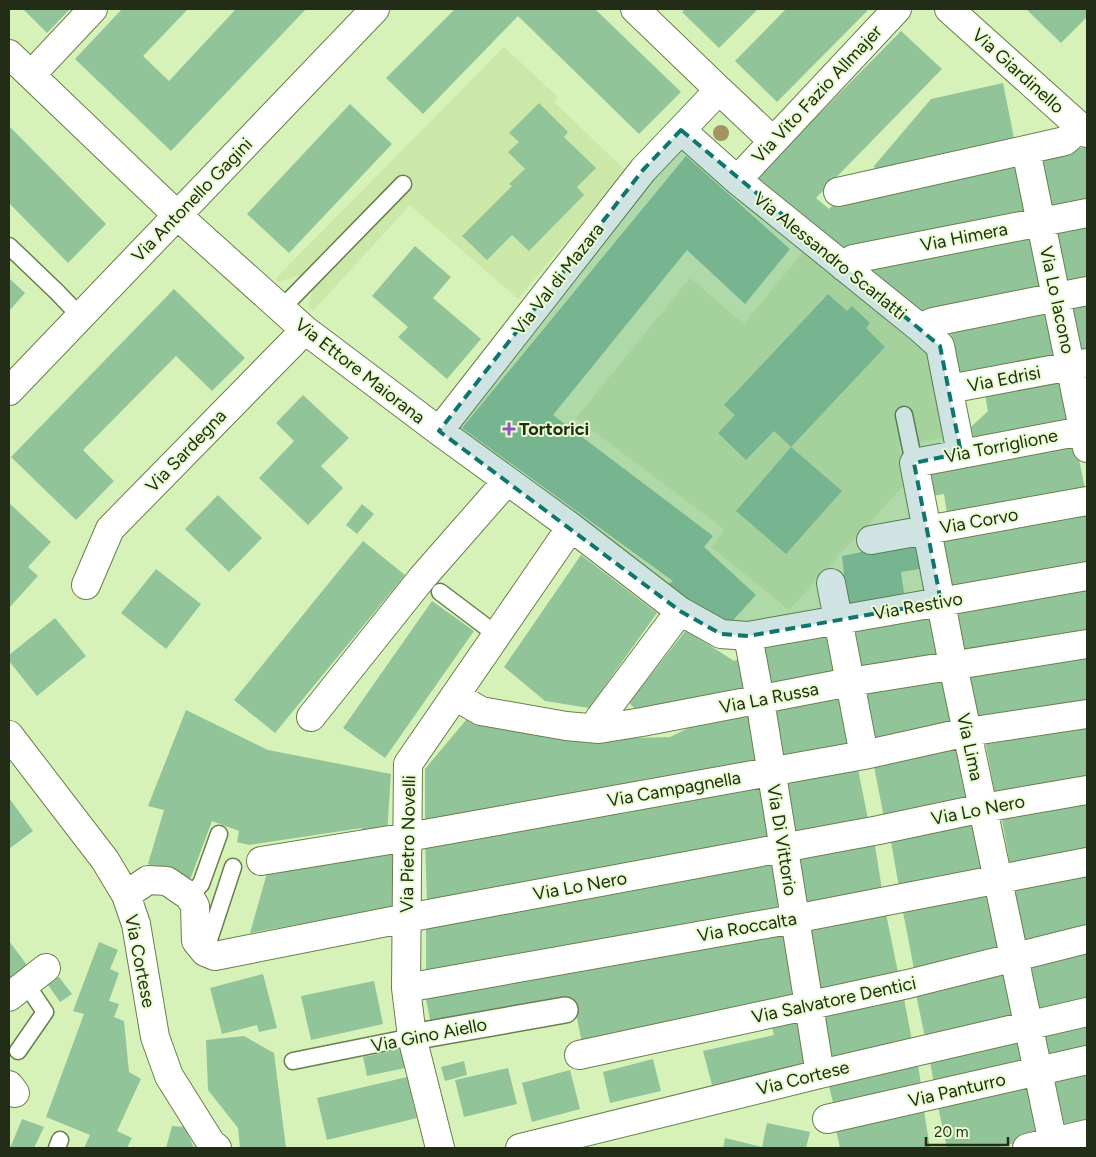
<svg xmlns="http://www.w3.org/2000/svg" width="1096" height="1157" viewBox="0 0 1096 1157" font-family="Figtree,sans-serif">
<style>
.built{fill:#cbe8a8}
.building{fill:#92c499}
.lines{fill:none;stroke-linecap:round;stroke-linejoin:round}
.service-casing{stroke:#68804b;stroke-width:19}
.pedestrian-casing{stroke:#68804b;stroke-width:28}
.minor-casing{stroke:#68804b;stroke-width:30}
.service{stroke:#fff;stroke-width:16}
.pedestrian{stroke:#fff;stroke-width:25}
.minor{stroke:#fff;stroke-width:28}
.tree{fill:#a1965d}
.marked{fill:#0f766e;fill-opacity:0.2;stroke:#0f766e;stroke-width:4;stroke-dasharray:10 6;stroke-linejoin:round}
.poi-dot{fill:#9552c7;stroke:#e7fdcf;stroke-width:2}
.labels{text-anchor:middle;stroke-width:4;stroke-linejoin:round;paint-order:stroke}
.street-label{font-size:18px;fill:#222c16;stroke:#e7fdcf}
.poi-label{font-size:18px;font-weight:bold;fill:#222c16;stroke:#e7fdcf;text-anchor:start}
</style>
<rect width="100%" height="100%" fill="#d7f2b8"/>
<path class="built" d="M 504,47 L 558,97 L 554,102 L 625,170 L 518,299 L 410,205 L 313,311 L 308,307 L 313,288 L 297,276 L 279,282 L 275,279 Z
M 805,249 L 928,356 L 946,437 L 899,447 L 907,482 L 789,610 L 711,547 L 725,530 L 576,418 L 690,278 L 744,324 Z"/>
<path class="building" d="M 23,9 L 70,9 L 47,33 Z
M 122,9 L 188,9 L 143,56 L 169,81 L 236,9 L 306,9 L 171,151 L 75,59 Z
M 455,9 L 595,9 L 681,92 L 639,134 L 518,16 L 423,114 L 386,78 Z
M 685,9 L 758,9 L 719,48 L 682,12 Z
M 786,9 L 869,9 L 777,102 L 735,61 Z
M 1026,9 L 1087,9 L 1087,17 L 1061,43 Z
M 901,31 L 942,69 L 816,198 L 829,209 L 841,197 L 1019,159 L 1030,216 L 847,255 L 756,178 Z
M 1003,83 L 1015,143 L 877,175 L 874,166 L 931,99 Z
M 539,103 L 568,132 L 564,137 L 596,168 L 577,187 L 584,195 L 529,251 L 512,235 L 487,260 L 462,236 L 512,186 L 509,184 L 525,169 L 508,152 L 519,142 L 509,133 Z
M 350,104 L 392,144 L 289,253 L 247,214 Z
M 9,126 L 106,224 L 68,263 L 9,203 Z
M 1087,147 L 1087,202 L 1050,210 L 1040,156 Z
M 686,156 L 790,249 L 745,304 L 687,250 L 553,415 L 713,536 L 704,547 L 756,595 L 725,629 L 663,588 L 673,581 L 462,428 Z
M 1087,221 L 1087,279 L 1068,282 L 1056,228 Z
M 1033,230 L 1046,292 L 919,319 L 860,270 Z
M 415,246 L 451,277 L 433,298 L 481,339 L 447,379 L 398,337 L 408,327 L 372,296 Z
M 9,278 L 25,293 L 9,311 Z
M 174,289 L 245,358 L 212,391 L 176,356 L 83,450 L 114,481 L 76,520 L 11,457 Z
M 828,294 L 847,311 L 852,306 L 870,323 L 866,328 L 885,347 L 791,447 L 774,431 L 746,460 L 718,433 L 735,415 L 724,405 Z
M 1087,299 L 1087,353 L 1081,354 L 1071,303 Z
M 1049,305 L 1061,360 L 961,380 L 949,326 Z
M 1060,374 L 1072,424 L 974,442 L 971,427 L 988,411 L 984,389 Z
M 303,395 L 349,438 L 321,466 L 343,488 L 308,525 L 259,478 L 294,441 L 276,423 Z
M 1075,439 L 1086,494 L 948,520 L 944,494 L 933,496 L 927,466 Z
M 791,447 L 842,491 L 786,554 L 736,511 Z
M 218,495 L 262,538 L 229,572 L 185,529 Z
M 9,503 L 51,542 L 28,567 L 38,576 L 9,608 Z
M 362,504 L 374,514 L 357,534 L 346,525 Z
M 1087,509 L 1087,565 L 950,590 L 939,534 Z
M 920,540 L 925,568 L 901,572 L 905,600 L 848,610 L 842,556 Z
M 363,541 L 405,575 L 275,733 L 234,700 Z
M 581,555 L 657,613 L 589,708 L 545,701 L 504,667 Z
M 156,569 L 201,604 L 166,649 L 121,613 Z
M 1087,581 L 1087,637 L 964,658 L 953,604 Z
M 432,601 L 474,631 L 385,758 L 343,728 Z
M 933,613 L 943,659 L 855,675 L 845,628 Z
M 55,618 L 86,656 L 37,696 L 9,661 L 9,655 Z
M 831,628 L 841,679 L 766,693 L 758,641 Z
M 686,630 L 734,661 L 744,657 L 749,691 L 642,715 L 629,703 Z
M 1087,649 L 1087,708 L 980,726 L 968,668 Z
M 948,675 L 959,728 L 869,747 L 857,688 Z
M 843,692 L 854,749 L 778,764 L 767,705 Z
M 755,708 L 760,763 L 425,823 L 425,769 L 466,720 L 601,739 L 670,737 L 713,716 Z
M 186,710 L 268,750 L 391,774 L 387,834 L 360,839 L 362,828 L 249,845 L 237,842 L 239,831 L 212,821 L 190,880 L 148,864 L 164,810 L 148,806 Z
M 1087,719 L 1087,783 L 996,799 L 984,735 Z
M 961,744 L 973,803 L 885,823 L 873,761 Z
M 857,764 L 869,824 L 790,839 L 779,779 Z
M 764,781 L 773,839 L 427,901 L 425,841 Z
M 1087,795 L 1087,855 L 1011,870 L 1000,809 Z
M 9,798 L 33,831 L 9,849 Z
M 975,818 L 987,875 L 900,893 L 890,836 Z
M 874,839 L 883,896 L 801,912 L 790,854 Z
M 396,849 L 396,907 L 250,933 L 267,873 Z
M 777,857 L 784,911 L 426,975 L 426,923 Z
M 1087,866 L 1087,926 L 1024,941 L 1012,880 Z
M 991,890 L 1005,953 L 915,974 L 902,907 Z
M 885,909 L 899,977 L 815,995 L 804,925 Z
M 785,927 L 798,998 L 582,1043 L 573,998 L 431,1025 L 425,994 Z
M 9,941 L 27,965 L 9,979 Z
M 99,942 L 118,950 L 110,969 L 119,973 L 109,1001 L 119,1004 L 114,1017 L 124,1021 L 129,1072 L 141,1079 L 117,1131 L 132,1138 L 127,1148 L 84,1148 L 90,1135 L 46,1117 L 84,1014 L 73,1011 Z
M 1087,945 L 1087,1005 L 1039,1017 L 1029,959 Z
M 1006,967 L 1017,1022 L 926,1042 L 915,990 Z
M 263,974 L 277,1028 L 259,1032 L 257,1025 L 222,1034 L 210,988 Z
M 59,977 L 72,994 L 60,1002 L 48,985 Z
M 374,981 L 383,1024 L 311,1040 L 301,996 Z
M 903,993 L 913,1046 L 825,1066 L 816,1010 Z
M 1087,1017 L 1087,1055 L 1051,1064 L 1042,1027 Z
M 800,1018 L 809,1064 L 712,1085 L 703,1051 L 774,1035 L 771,1024 Z
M 244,1036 L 274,1053 L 286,1148 L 240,1148 L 238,1128 L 208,1090 L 206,1040 Z
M 1022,1038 L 1028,1066 L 935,1089 L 929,1056 Z
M 401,1049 L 405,1068 L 367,1076 L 363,1057 Z
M 653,1059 L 661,1091 L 610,1103 L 603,1072 Z
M 917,1059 L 922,1090 L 835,1111 L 827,1078 Z
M 464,1061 L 467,1075 L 445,1081 L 441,1067 Z
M 1087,1064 L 1087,1124 L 1065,1129 L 1053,1072 Z
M 508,1068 L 517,1104 L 464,1117 L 455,1080 Z
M 570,1070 L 580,1109 L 532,1122 L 522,1083 Z
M 407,1077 L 417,1118 L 327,1140 L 317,1098 Z
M 1030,1082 L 1042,1137 L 994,1148 L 947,1148 L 937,1102 Z
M 923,1105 L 930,1148 L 840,1148 L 835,1125 Z
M 22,1119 L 44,1127 L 34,1148 L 10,1148 Z
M 767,1123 L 810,1132 L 806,1148 L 723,1148 L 725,1138 L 762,1147 Z
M 172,1126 L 185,1127 L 194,1148 L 166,1148 Z"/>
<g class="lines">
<defs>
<path id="service" d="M 9,246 L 57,292 L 80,316
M 281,309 L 403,184
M 904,415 L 914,463
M 440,592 L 497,635
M 189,896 L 201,884 L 219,834
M 205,952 L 233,867
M 18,1051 L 45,1012 L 26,984
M 293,1061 L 412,1037
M 57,1148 L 60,1140"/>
<path id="pedestrian" d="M 412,1037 L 565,1010"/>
<path id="minor" d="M 635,9 L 719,90 L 681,130 L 737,180 L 920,328 L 940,346 L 961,453
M 949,9 L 1087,133
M 9,54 L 177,215 L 305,330 L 439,431 L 571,527 L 680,611 L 721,634 L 748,636 L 1087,576
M 31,75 L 93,9
M 719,90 L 773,141
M 1026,150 L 1087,448
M 737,180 L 897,9
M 838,192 L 1065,141 L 1080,128
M 844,267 L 853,259 L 1087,213
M 920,328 L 933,322 L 1087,291
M 949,389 L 1087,363
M 9,391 L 375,9
M 439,431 L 643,170 L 681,130
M 871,540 L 1087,501
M 831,583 L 864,755
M 86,585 L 110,529 L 305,330
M 748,636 L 760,700 L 820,1074
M 455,696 L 481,711 L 566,726 L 599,729 L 642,722 L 850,682 L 1087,644
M 311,717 L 422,578 L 507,481
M 599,729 L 599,719 L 680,611
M 9,735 L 105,860 L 126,895 L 136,924 L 155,1037 L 169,1076 L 211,1143 L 217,1148
M 261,861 L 408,837 L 864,755 L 967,732 L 1087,714
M 126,895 L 148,880 L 167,881 L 189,896 L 195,906 L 196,941 L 205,952 L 215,956 L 407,918 L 879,830 L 983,808 L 1087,790
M 406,988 L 794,919 L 1087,862
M 9,997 L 46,968
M 579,1055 L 908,984 L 1087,939
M 9,1085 L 15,1093
M 827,1119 L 1087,1060
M 440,1148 L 412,1037 L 406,988 L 408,764 L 571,527
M 520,1148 L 820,1074 L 1087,1012
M 1027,1148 L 1087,1134
M 1054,1148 L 953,665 L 914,463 L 1087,430"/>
</defs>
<use href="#service" class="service-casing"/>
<use href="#pedestrian" class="pedestrian-casing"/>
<use href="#minor" class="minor-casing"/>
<use href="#service" class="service"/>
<use href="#pedestrian" class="pedestrian"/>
<use href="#minor" class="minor"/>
</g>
<circle class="tree" cx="721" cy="133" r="8"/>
<path class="marked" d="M 681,130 L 940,346 L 961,453 L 914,463 L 941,602 L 748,636 L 721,634 L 680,611 L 439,431 L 643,170 Z"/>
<path class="poi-dot" d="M506.5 421.5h5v5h5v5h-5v5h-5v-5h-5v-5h5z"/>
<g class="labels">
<g class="street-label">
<text transform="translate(1018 71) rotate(42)" y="6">Via Giardinello</text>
<text transform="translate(817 94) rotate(-47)" y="6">Via Vito Fazio Allmajer</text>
<text transform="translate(192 200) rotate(-46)" y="6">Via Antonello Gagini</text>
<text transform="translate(964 237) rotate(-11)" y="6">Via Himera</text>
<text transform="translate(830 256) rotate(39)" y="6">Via Alessandro Scarlatti</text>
<text transform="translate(558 279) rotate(-52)" y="6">Via Val di Mazara</text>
<text transform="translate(1057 300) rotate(78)" y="6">Via Lo Iacono</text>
<text transform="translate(360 371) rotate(38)" y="6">Via Ettore Maiorana</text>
<text transform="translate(1004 379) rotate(-11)" y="6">Via Edrisi</text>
<text transform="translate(1001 446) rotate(-11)" y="6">Via Torriglione</text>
<text transform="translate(186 451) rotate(-46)" y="6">Via Sardegna</text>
<text transform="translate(979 521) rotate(-10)" y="6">Via Corvo</text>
<text transform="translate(918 606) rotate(-10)" y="6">Via Restivo</text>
<text transform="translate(769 698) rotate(-11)" y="6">Via La Russa</text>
<text transform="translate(970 747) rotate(78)" y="6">Via Lima</text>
<text transform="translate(674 789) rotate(-10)" y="6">Via Campagnella</text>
<text transform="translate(978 810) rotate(-11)" y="6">Via Lo Nero</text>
<text transform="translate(782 840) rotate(81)" y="6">Via Di Vittorio</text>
<text transform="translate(408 844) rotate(-89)" y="6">Via Pietro Novelli</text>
<text transform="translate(580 886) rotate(-10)" y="6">Via Lo Nero</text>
<text transform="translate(747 927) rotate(-10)" y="6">Via Roccalta</text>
<text transform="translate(140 961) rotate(79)" y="6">Via Cortese</text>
<text transform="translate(834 1000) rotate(-12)" y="6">Via Salvatore Dentici</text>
<text transform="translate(429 1035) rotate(-11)" y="6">Via Gino Aiello</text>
<text transform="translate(803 1078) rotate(-14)" y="6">Via Cortese</text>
<text transform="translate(957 1090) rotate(-13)" y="6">Via Panturro</text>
</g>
<g class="poi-label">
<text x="519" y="435">Tortorici</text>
</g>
</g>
<rect width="1096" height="1157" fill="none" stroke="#222c16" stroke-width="20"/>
<path d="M926 1137v8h82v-8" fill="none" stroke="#222c16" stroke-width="2.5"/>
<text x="934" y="1137" font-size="15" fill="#222c16" stroke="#e7fdcf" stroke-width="4" paint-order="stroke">20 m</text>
</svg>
